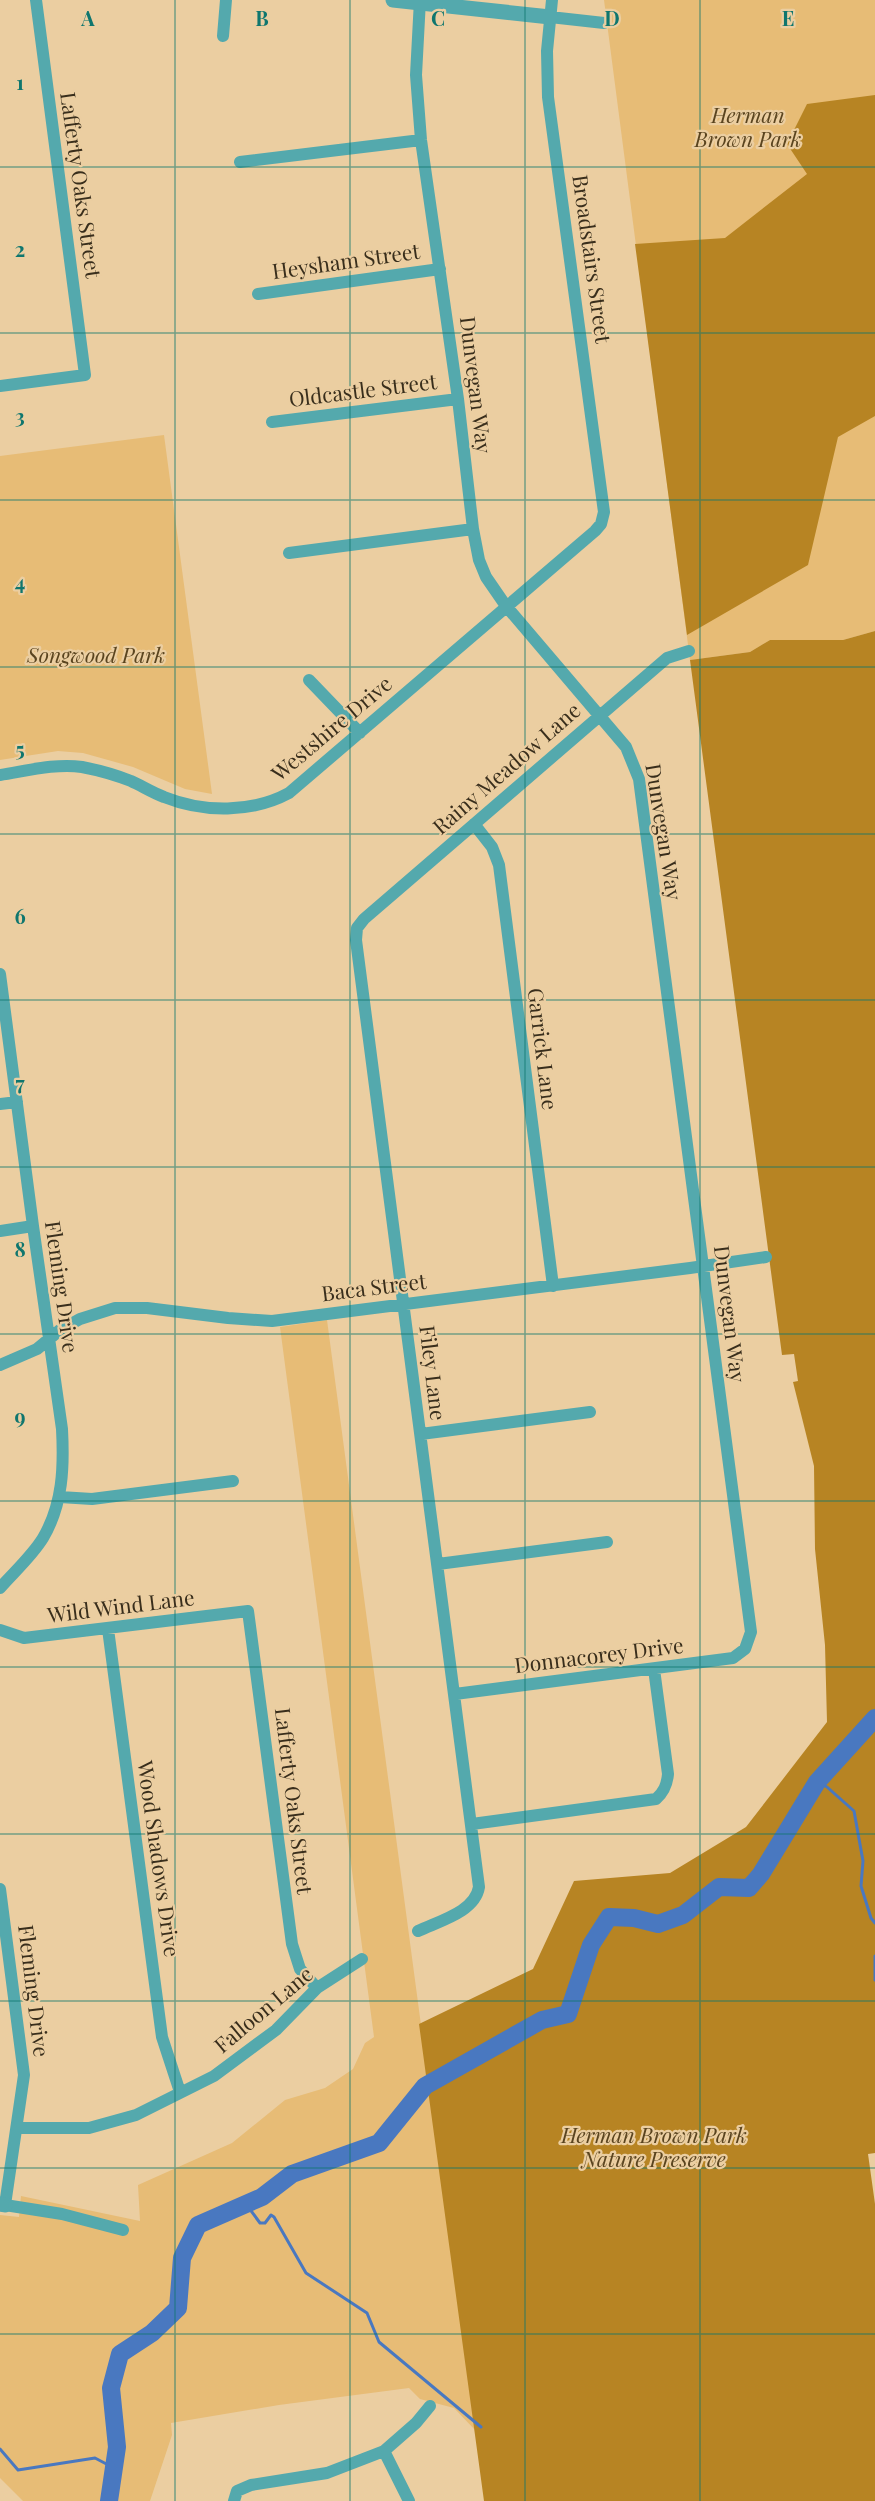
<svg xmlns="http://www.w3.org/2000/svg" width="875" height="2501" viewBox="0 0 875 2501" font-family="'Playfair Display',serif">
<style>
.green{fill:#e7bc76}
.forest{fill:#b78423}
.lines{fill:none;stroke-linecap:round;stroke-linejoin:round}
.stream{stroke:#4978c0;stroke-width:3}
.river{stroke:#4978c0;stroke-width:18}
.minor{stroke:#54a9ad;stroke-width:12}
.tertiary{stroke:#54a9ad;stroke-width:15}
.grid{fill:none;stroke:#0f766e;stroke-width:1.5;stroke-opacity:0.55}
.labels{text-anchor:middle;stroke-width:4.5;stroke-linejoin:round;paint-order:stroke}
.park-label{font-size:21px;font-style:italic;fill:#5a441f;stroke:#ebcea1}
.street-label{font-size:21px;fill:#392e1c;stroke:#ebcea1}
.grid-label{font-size:20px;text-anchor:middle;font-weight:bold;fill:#0f766e;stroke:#ebcea1;stroke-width:4.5;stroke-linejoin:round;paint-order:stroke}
</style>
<rect width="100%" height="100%" fill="#ebcea1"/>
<path class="green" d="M 604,0 L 875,0 L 875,631 L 843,640 L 770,640 L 750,652 L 690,660 Z
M 164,435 L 212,794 L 185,789 L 133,767 L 83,753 L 58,751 L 0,760 L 0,456 Z
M 327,1320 L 475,2430 L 454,2408 L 420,2399 L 409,2388 L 279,2405 L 171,2423 L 172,2435 L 150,2501 L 23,2501 L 0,2478 L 0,2215 L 19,2217 L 21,2196 L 140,2221 L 138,2185 L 232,2143 L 285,2100 L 325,2088 L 353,2069 L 365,2043 L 374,2037 L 280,1327 Z"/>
<path class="forest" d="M 875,95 L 875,416 L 838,437 L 808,565 L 687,635 L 635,244 L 725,238 L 807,174 L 787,144 L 807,104 Z
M 875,631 L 875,2153 L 868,2154 L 875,2204 L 875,2501 L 484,2501 L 419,2024 L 533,1969 L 574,1881 L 670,1873 L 746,1827 L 827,1722 L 825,1645 L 815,1549 L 814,1466 L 793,1382 L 798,1381 L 794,1354 L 782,1355 L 690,660 L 750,652 L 770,640 L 843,640 Z"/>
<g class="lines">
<path class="stream" d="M 817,1782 L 827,1787 L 854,1811 L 863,1861 L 861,1886 L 871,1918 L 875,1923
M 875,1956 L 875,1980
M 246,2204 L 260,2223 L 265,2223 L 271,2215 L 274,2217 L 306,2273 L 367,2313 L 379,2342 L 481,2427
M 0,2449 L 18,2470 L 95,2458 L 114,2468"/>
<path class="river" d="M 109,2501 L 117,2447 L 111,2388 L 120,2354 L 152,2333 L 178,2308 L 182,2258 L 198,2225 L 262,2197 L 292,2174 L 379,2143 L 425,2086 L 542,2020 L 568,2014 L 591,1945 L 609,1917 L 634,1918 L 658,1924 L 683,1915 L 719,1887 L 749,1888 L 761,1874 L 817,1782 L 875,1718"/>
<path class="minor" d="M 420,0 L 416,75 L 421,140 L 458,399 L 473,529 L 479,560 L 486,577 L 506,606 L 626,747 L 639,779 L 751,1632 L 745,1649 L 733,1658 L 455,1694
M 550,17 L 604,23
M 223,36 L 226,0
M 240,162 L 421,140
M 258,294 L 440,269
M 0,386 L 85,375 L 36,0
M 272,422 L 458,399
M 289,553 L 473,529
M 309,680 L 360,733
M 0,775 C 26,771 56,763 82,767 C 98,770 116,775 131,781 C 142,786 153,793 164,797 C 204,813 252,813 289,793 L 595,531 L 601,524 L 604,512 L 548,97 L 547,51 L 552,0
M 474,824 L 492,847 L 499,865 L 553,1286
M 0,974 L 33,1226 L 62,1429 C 64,1467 63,1504 43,1538 C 32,1556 14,1572 0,1588
M 0,1104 L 17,1102
M 0,1231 L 33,1226
M 0,1365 L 37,1349 L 60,1330 L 80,1319 L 115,1308 L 147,1308 L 228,1318 L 272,1321 L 690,1268 L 766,1257
M 421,1434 L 590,1412
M 60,1497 L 92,1499 L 233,1481
M 438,1564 L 607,1542
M 108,1629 L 162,2037 L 180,2092
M 0,1630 L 24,1638 L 248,1611 L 292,1944 L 300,1969 L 317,1988
M 472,1824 L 656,1799 C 664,1792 667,1785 668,1774 L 654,1669
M 0,1889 L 24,2075 L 5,2205 L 62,2214 L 123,2230
M 418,1931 C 439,1921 475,1912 479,1887 L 356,940 L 357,928 L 364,919 L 667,658 L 689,651
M 17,2128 L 89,2128 L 136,2115 L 214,2076 L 276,2030 L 317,1988 L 362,1959
M 384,2451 L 409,2501
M 234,2501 L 237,2491 L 251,2485 L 327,2473 L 384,2451 L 416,2423 L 430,2406"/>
<path class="tertiary" d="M 393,0 L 550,17
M 0,2204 L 5,2205"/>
</g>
<path class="grid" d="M 175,0 L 175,2501M 350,0 L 350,2501M 525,0 L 525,2501M 700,0 L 700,2501M 0,167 L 875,167M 0,333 L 875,333M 0,500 L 875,500M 0,667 L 875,667M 0,834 L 875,834M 0,1000 L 875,1000M 0,1167 L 875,1167M 0,1334 L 875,1334M 0,1501 L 875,1501M 0,1667 L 875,1667M 0,1834 L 875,1834M 0,2001 L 875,2001M 0,2168 L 875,2168M 0,2334 L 875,2334"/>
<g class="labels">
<g class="park-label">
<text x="748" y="123">Herman<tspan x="748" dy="24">Brown Park</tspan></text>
<text x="96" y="663">Songwood Park</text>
<text x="654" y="2143">Herman Brown Park<tspan x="654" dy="24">Nature Preserve</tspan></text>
</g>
<g class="street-label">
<text transform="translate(80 185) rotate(82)" y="7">Lafferty Oaks Street</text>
<text transform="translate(591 259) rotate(82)" y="7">Broadstairs Street</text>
<text transform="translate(346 262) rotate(-8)" y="7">Heysham Street</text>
<text transform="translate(475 385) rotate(83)" y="7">Dunvegan Way</text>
<text transform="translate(363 391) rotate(-7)" y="7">Oldcastle Street</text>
<text transform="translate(332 729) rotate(-40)" y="7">Westshire Drive</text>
<text transform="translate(507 769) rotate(-41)" y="7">Rainy Meadow Lane</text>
<text transform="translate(663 832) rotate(81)" y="7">Dunvegan Way</text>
<text transform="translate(542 1049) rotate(83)" y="7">Garrick Lane</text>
<text transform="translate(61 1287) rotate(82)" y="7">Fleming Drive</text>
<text transform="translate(374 1288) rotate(-7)" y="7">Baca Street</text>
<text transform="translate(729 1314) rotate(83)" y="7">Dunvegan Way</text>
<text transform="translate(432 1373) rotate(83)" y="7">Filey Lane</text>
<text transform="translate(121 1607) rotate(-7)" y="7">Wild Wind Lane</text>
<text transform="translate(599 1656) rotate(-7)" y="7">Donnacorey Drive</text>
<text transform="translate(293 1801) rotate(83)" y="7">Lafferty Oaks Street</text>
<text transform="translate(158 1859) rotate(82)" y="7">Wood Shadows Drive</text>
<text transform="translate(33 1991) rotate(83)" y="7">Fleming Drive</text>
<text transform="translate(264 2010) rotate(-40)" y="7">Falloon Lane</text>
</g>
</g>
<g class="grid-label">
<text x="88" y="26">A</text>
<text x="262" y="26">B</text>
<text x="438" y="26">C</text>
<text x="612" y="26">D</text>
<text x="788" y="26">E</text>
<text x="20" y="90">1</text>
<text x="20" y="257">2</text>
<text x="20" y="424">3</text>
<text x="20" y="590">4</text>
<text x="20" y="757">5</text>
<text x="20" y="924">6</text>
<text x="20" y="1091">7</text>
<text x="20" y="1257">8</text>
<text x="20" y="1424">9</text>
</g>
</svg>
